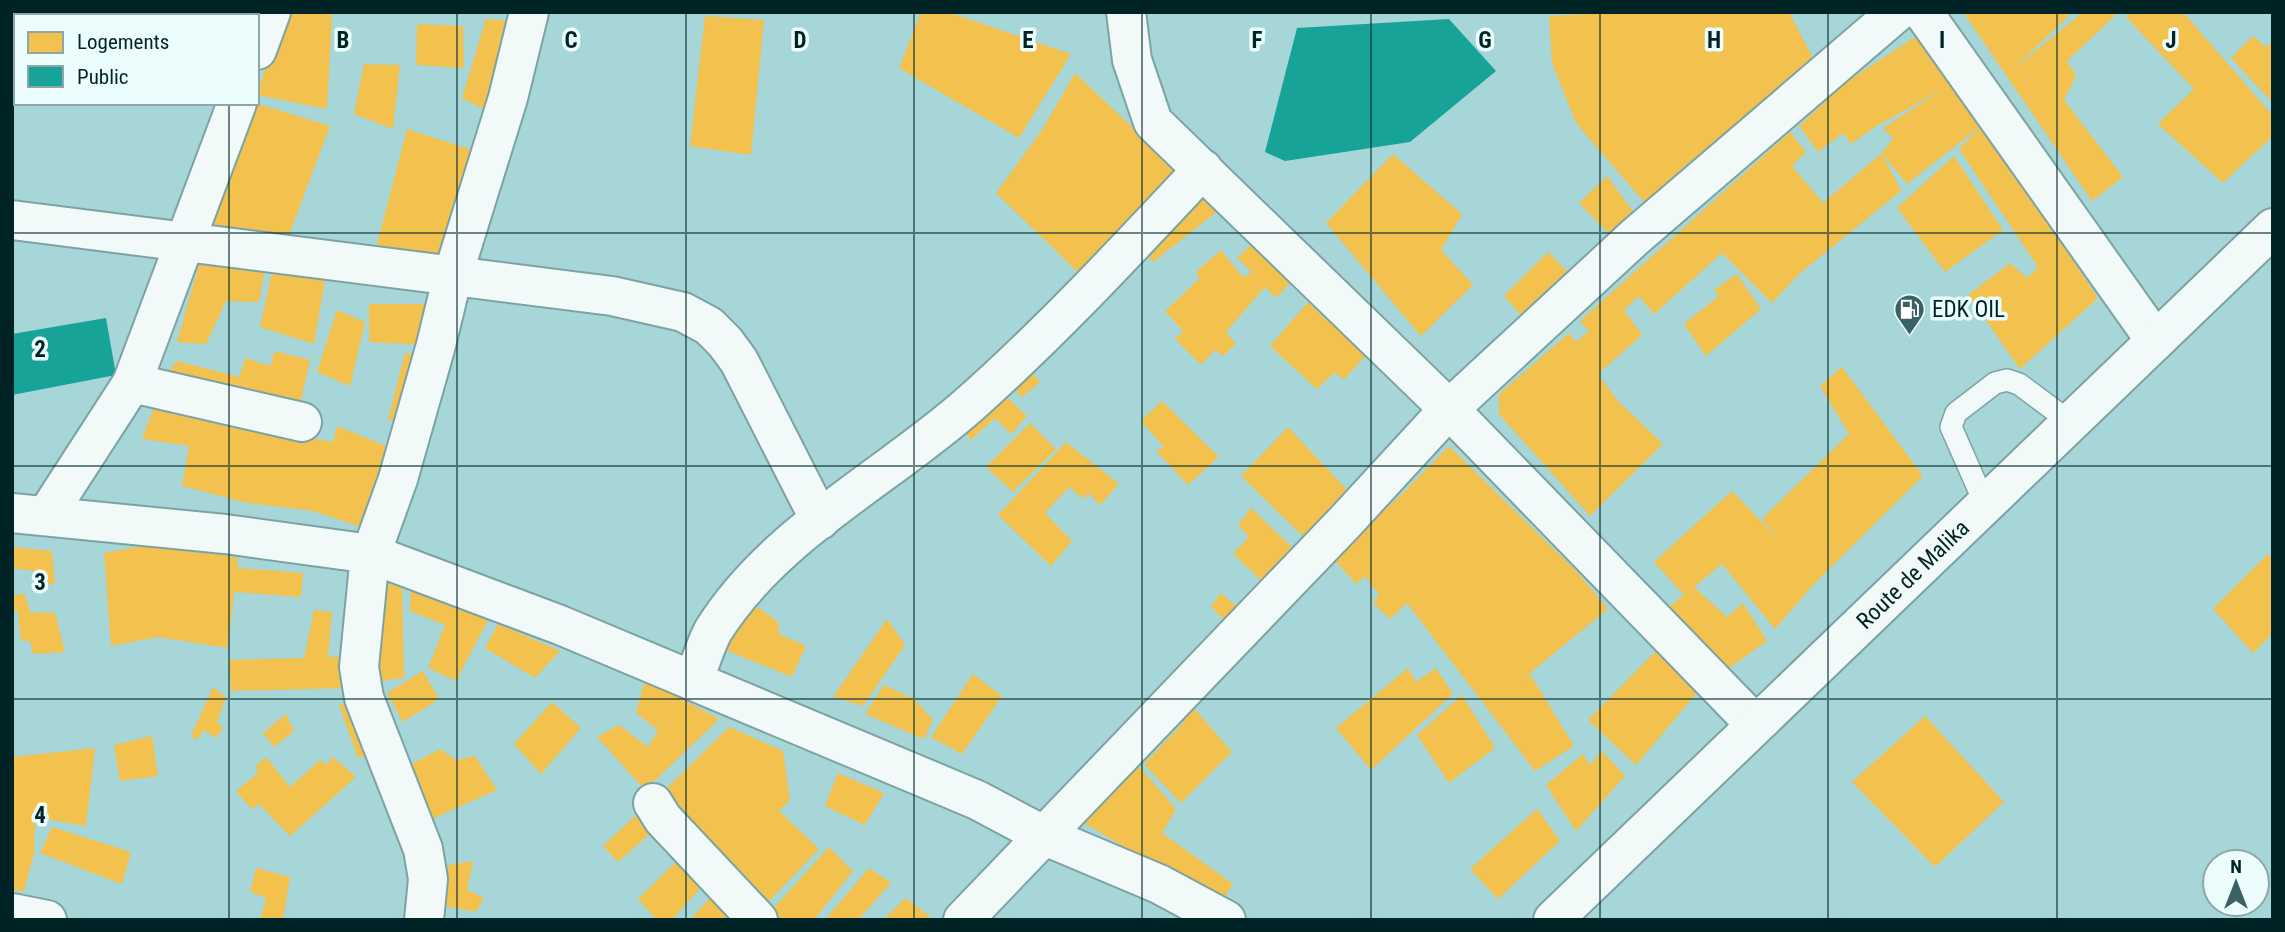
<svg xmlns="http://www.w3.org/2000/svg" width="2285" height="932" viewBox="0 0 2285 932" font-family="'Roboto Condensed',sans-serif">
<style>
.homes{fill:#f2c14e}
.public{fill:#17a398}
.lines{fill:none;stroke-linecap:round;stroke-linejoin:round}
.lane-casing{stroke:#7ca3a4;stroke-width:24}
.street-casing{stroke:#7ca3a4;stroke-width:42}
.secondary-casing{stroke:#7ca3a4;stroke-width:42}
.lane{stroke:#f2f9f9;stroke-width:21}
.street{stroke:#f2f9f9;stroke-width:38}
.secondary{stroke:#f2f9f9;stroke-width:38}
.grid{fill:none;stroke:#002426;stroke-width:2;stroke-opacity:0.55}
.labels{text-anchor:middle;stroke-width:7;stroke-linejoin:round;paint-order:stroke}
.poi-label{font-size:23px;fill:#002426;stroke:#ecfdfd;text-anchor:start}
.street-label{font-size:23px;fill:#002426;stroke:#ecfdfd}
.grid-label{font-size:23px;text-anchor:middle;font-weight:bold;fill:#002426;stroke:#ecfdfd;stroke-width:7;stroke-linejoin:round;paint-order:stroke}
</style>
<rect width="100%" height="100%" fill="#a6d6d8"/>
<path class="homes" d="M 283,12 L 332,14 L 327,109 L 257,95 Z
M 921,12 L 948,12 L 1071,54 L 1019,138 L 899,68 Z
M 1630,12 L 1789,12 L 1813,58 L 1733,132 L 1688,163 L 1645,203 L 1576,123 L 1552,63 L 1549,16 Z
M 1963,12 L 2073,12 L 2011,71 L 2083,12 L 2119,12 L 2067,61 L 2076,76 L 2064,100 L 2123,177 L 2092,201 Z
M 2132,12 L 2183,12 L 2273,116 L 2273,136 L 2223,183 L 2158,124 L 2194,89 L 2126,17 Z
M 705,16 L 764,20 L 751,155 L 690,146 Z
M 486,19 L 516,21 L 497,116 L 462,98 Z
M 417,24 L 463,26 L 464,68 L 416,65 Z
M 1918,35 L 1982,125 L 1907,184 L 1882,153 L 1893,138 L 1883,128 L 1943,89 L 1875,127 L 1851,144 L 1843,133 L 1818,152 L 1799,126 L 1845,83 Z
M 2253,36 L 2266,47 L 2273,40 L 2273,103 L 2231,58 Z
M 364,64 L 400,65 L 393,129 L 354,114 Z
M 1075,73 L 1186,178 L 1085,279 L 996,193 L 1042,130 Z
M 255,103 L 330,126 L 286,243 L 210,229 Z
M 1982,125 L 2098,298 L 2020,369 L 1968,295 L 2010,263 L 2027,278 L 2038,267 L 1959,149 Z
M 407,129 L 481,153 L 449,259 L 376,248 Z
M 1790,132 L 1806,152 L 1792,166 L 1823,203 L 1882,153 L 1901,191 L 1799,274 L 1772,303 L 1722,253 L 1654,314 L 1639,296 L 1624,310 L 1642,335 L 1598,374 L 1618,401 L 1663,444 L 1590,516 L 1499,414 L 1499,394 L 1569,333 L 1576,342 L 1589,331 L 1580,321 Z
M 1393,154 L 1462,214 L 1441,250 L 1473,285 L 1421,336 L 1326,223 Z
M 1954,156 L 2003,230 L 1945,272 L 1897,208 Z
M 1607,176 L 1637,217 L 1612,237 L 1579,203 Z
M 1204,193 L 1219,210 L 1153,262 L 1143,249 Z
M 1252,244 L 1290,283 L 1276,298 L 1265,287 L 1226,332 L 1236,344 L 1223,356 L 1215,350 L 1201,365 L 1175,339 L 1183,331 L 1165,311 L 1200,278 L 1196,272 L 1221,250 L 1243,277 L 1252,272 L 1237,258 Z
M 1548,252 L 1570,274 L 1526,321 L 1504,296 Z
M 200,261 L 265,268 L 259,302 L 226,301 L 206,344 L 177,342 Z
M 273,268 L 326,274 L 314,344 L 260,327 Z
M 1737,274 L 1761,309 L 1706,356 L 1684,324 L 1719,296 L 1714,290 Z
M 1308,302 L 1327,321 L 1331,315 L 1366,355 L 1344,380 L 1335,372 L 1317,389 L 1270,346 Z
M 369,304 L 430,304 L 427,345 L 369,342 Z
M 337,310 L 365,322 L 350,386 L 317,372 Z
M 275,351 L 310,360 L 299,409 L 167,374 L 177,361 L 239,377 L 246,358 L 270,366 Z
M 405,353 L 426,355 L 409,423 L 388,420 Z
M 1028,367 L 1040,382 L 1022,397 L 1008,383 Z
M 1842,367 L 1923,476 L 1814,584 L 1775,629 L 1722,564 L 1694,587 L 1727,617 L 1743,603 L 1767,641 L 1725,671 L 1665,610 L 1684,595 L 1654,562 L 1732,491 L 1777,538 L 1762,519 L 1849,434 L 1820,386 Z
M 998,389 L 1027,416 L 1011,434 L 995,418 L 971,440 L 960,427 Z
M 157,399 L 266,430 L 333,442 L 337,426 L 396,450 L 372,531 L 314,511 L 247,503 L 182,486 L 189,446 L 142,439 Z
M 1162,401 L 1219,457 L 1188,485 L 1156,451 L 1164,447 L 1141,421 Z
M 1030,423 L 1056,449 L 1013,492 L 986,467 Z
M 1288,427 L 1349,492 L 1307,540 L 1241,476 Z
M 1066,442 L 1119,484 L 1100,505 L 1088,493 L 1084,499 L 1069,487 L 1045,513 L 1072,541 L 1051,566 L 998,515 Z
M 1449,446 L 1577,572 L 1608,609 L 1519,682 L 1530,674 L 1574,746 L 1535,771 L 1407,603 L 1390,619 L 1373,603 L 1379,595 L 1365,576 L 1356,584 L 1331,556 L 1397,499 Z
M 1251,508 L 1295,550 L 1264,583 L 1233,554 L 1249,537 L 1238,525 Z
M 160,543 L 238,558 L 237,568 L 303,573 L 301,597 L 234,592 L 228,648 L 158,637 L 111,646 L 104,553 Z
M 12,547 L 52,551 L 55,584 L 42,585 L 39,572 L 12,568 Z
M 2268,554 L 2273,560 L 2273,633 L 2253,653 L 2213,609 Z
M 373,578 L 402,582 L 404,678 L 373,682 Z
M 411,581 L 488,620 L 456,681 L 428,668 L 445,625 L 410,611 Z
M 1221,593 L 1242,611 L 1229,626 L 1211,606 Z
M 25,594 L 30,612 L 55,613 L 65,652 L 33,654 L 30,641 L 21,641 L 18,611 L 12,611 L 12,595 Z
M 744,608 L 759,608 L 778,622 L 779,634 L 806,646 L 792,677 L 723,649 Z
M 314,610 L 332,612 L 328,657 L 347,656 L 346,688 L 231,691 L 229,660 L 304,658 Z
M 887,619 L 905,645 L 863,706 L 833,697 Z
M 498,624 L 560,651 L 535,678 L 485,648 Z
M 1656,651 L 1702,687 L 1636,765 L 1588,720 Z
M 1408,668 L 1416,682 L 1436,668 L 1453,694 L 1371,770 L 1336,728 Z
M 423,671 L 439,699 L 403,722 L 387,693 Z
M 973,674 L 1002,696 L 962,754 L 931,737 Z
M 645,679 L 719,719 L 645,790 L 597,737 L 619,725 L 648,747 L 658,730 L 636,713 Z
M 884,685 L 914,699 L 933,720 L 924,739 L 865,714 Z
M 213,687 L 226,697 L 217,722 L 223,727 L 217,738 L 203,730 L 197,740 L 191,736 Z
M 1462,695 L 1495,748 L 1449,783 L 1417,735 Z
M 360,700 L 379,753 L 358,758 L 339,705 Z
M 552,702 L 581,728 L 541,774 L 514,744 Z
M 1193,707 L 1232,752 L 1181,803 L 1144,764 L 1184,722 L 1180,718 Z
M 286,714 L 294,731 L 274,747 L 263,733 Z
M 1925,716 L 2004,802 L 1935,867 L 1852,782 Z
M 729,727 L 783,751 L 790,800 L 779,811 L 819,849 L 766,904 L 659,796 Z
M 152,736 L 158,776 L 120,781 L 114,745 Z
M 95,748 L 86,826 L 35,817 L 34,853 L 24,891 L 12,890 L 12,757 Z
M 440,749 L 456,760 L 475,756 L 497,790 L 432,819 L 410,765 Z
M 1602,751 L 1625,776 L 1576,831 L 1546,785 L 1583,754 L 1590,765 Z
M 266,757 L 290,787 L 320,760 L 326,765 L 333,757 L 356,777 L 290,836 L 259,804 L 252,809 L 236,791 L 258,773 L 255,767 Z
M 1138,765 L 1176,809 L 1162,833 L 1233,884 L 1220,904 L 1084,823 L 1112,787 L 1117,790 Z
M 838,773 L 884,793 L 865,825 L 825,806 Z
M 649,803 L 661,824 L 618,862 L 603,846 Z
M 1537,809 L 1560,841 L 1498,899 L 1470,869 Z
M 52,827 L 131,852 L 122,884 L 40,853 Z
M 829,847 L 853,871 L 814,920 L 777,920 L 770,912 Z
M 686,852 L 708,879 L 672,920 L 657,920 L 638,899 Z
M 473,861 L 467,890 L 484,898 L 476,912 L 444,906 L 443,866 Z
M 256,868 L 290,877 L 283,920 L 260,920 L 266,898 L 250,892 Z
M 869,868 L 891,883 L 858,920 L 825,920 Z
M 716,891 L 739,920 L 690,920 Z
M 906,898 L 934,920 L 883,920 Z"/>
<path class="public" d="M 1449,19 L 1496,71 L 1410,142 L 1285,161 L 1265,152 L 1297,28 Z
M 106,318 L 116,375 L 12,395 L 12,334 Z"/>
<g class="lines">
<defs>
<path id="lane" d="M 1985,504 L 1951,427 L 1956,413 L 1995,383 L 2007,380 L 2019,384 L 2070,422"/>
<path id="street" d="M 1126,12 L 1132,60 L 1153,122 L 1449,409 L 1755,724
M 1923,12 L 2155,340
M 257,50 L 271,12
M 12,220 L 612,296 L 683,312 L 709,326 L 725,342 L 739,361 L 820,520
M 132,383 L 302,422
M 12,513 L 225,534 L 371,554 L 560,625 L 977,800 L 1045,836 L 1159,884 L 1226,920
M 46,516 L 132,383 L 237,103
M 693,681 C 700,665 705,646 713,631 C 774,533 887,478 971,403 C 1053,330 1128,249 1203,169
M 653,803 L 663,819 L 758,920
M 12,913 L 47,920
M 424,920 L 428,879 L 423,849 L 364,698 L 359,667 L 368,575 L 371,554 L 398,479 L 436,345 L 453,275 L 508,98 L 529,12
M 963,920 L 1345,522 L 1449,409 L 1636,236 L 1897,12"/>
<g id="secondary">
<path id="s1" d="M 1553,920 L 2273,228"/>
</g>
</defs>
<use href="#lane" class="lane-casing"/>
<use href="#street" class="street-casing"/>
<use href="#secondary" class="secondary-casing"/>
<use href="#lane" class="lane"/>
<use href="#street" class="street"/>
<use href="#secondary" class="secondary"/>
</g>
<path class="grid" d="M 229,12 L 229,16M 457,12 L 457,920M 686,12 L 686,920M 914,12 L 914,920M 1142,12 L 1142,920M 1371,12 L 1371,920M 1600,12 L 1600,920M 1828,12 L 1828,920M 2057,12 L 2057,920M 229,103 L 229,920M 12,233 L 2273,233M 12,466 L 2273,466M 12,699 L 2273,699"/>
<defs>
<symbol id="fuel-pin" viewBox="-11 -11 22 30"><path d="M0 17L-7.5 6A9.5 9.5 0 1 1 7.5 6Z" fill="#3a6264" stroke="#ecfdfd"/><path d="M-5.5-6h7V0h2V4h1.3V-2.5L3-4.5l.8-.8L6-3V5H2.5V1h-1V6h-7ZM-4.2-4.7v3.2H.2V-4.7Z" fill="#fff"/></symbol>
</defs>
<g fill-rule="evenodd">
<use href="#fuel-pin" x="1892" y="292" width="35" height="47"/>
</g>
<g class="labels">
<g class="poi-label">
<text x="1932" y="317">EDK OIL</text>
</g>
<g class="street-label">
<text dy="8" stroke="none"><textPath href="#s1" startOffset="499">Route de Malika</textPath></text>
</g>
</g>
<g class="grid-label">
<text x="343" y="48">B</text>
<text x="571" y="48">C</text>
<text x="800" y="48">D</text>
<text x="1028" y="48">E</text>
<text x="1257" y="48">F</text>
<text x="1485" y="48">G</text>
<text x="1714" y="48">H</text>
<text x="1942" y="48">I</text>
<text x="2171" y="48">J</text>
<text x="40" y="357">2</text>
<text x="40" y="590">3</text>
<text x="40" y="823">4</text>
</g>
<rect width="2285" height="932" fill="none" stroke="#002426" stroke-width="28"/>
<rect x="14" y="14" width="245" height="91" fill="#ecfdfd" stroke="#8ea6a7" stroke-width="2"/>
<rect x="28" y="32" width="35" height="21" fill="#f2c14e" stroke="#8ea6a7" stroke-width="2"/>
<text x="77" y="49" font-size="21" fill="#002426">Logements</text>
<rect x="28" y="66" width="35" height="21" fill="#17a398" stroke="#8ea6a7" stroke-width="2"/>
<text x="77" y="84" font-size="21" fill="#002426">Public</text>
<g transform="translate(2236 883)"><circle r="33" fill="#ecfdfd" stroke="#8ea6a7" stroke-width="2"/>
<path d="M0-5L12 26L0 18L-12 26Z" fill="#3a6264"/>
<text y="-10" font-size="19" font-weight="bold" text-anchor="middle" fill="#002426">N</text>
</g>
</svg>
